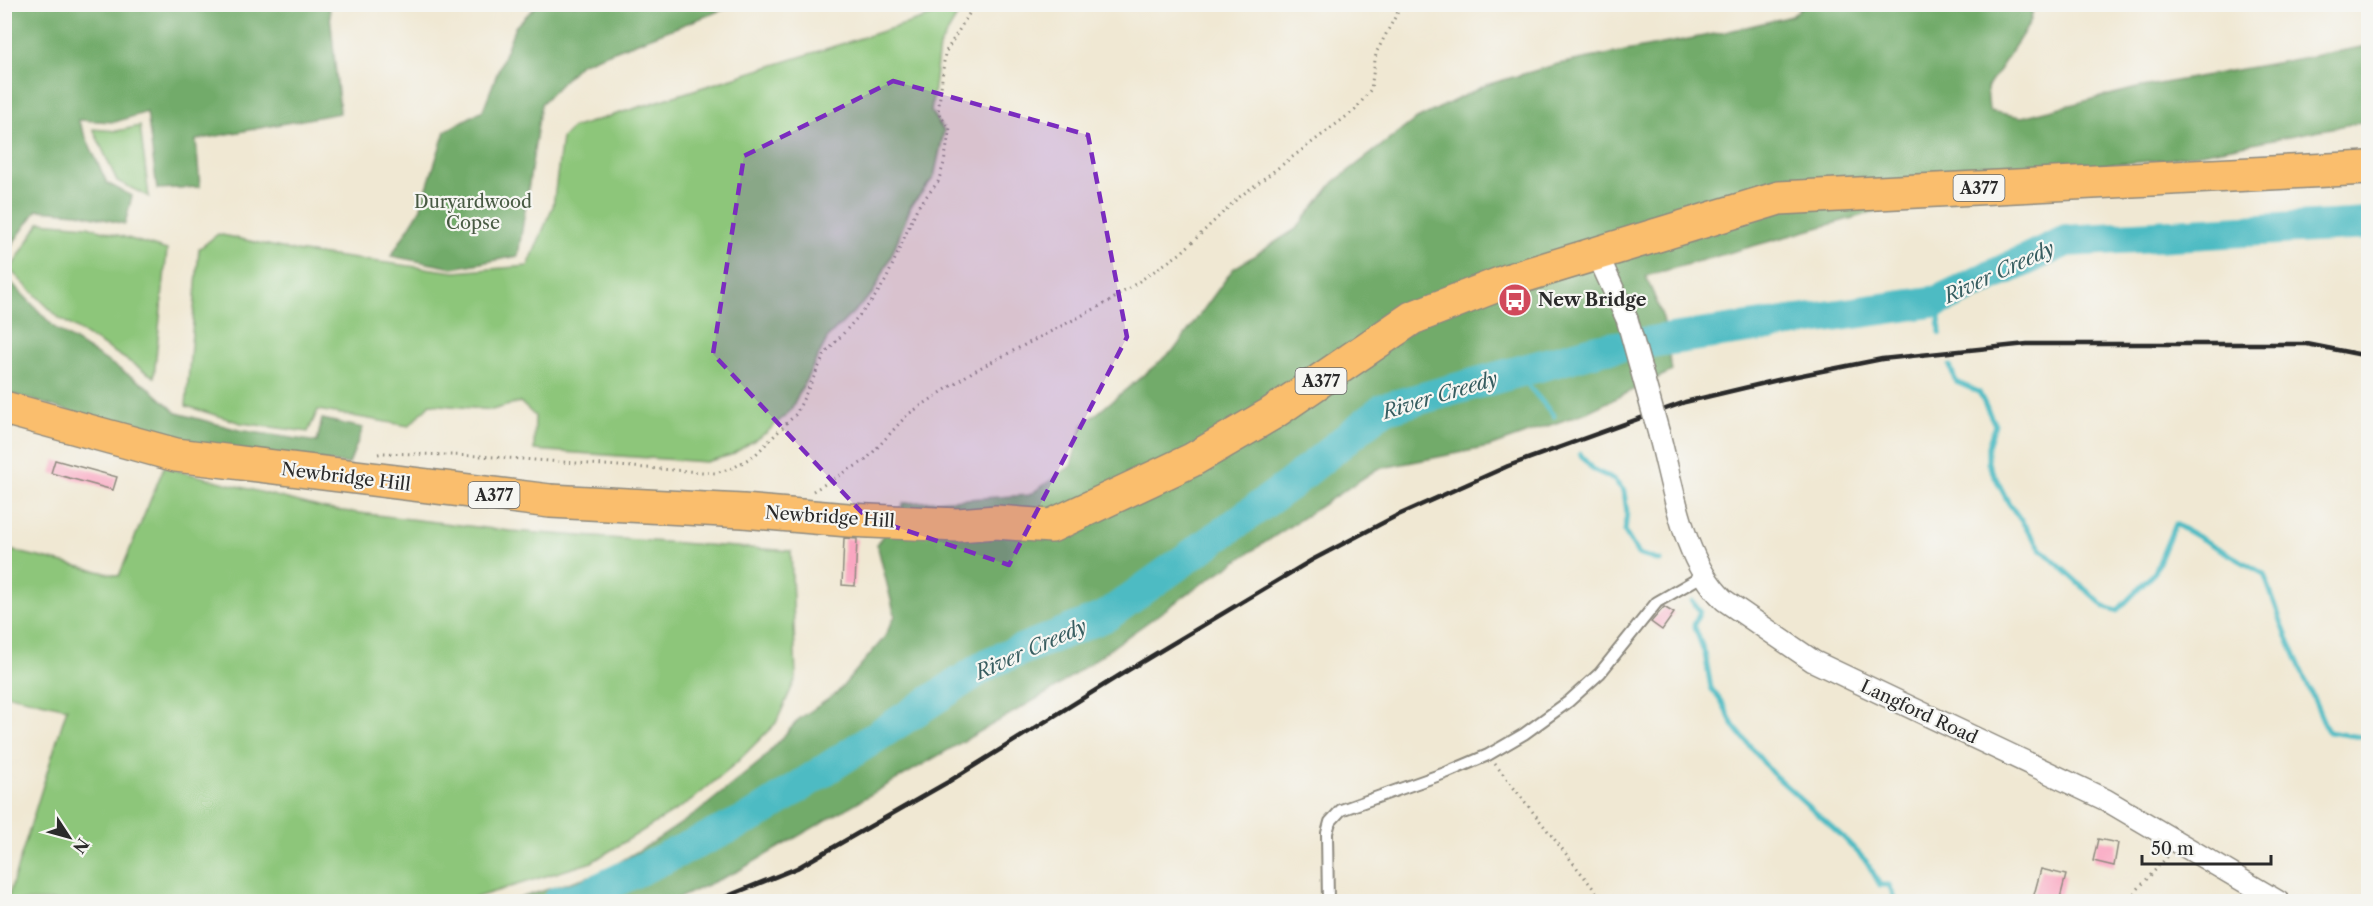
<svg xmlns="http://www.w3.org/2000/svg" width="2373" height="906" viewBox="0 0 2373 906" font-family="'Libre Caslon Text',serif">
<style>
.green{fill:#8dc67a;stroke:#5c7852;stroke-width:1.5}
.forest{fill:#72ab6a;stroke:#4e6b4a;stroke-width:1.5}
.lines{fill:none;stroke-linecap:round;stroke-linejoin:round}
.stream{stroke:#4dbbc3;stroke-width:5}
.river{stroke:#4dbbc3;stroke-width:32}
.building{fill:#faa6c1}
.service-casing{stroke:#8e8a7f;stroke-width:14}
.minor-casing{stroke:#8e8a7f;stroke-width:24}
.trunk-casing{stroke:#8e8a7f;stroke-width:36}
.path{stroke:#8e8a7f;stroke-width:3;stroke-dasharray:1.5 4.5;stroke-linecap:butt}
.service{stroke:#fff;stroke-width:10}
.minor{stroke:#fff;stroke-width:21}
.trunk{stroke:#fabe6d;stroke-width:33}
.rail{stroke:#2b2b2b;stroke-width:4.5}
.minor-bridge-casing{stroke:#8e8a7f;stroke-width:24;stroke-linecap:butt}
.minor-bridge{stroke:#fff;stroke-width:21}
.marked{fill:#7b2cbf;fill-opacity:0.2;stroke:#7b2cbf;stroke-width:4.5;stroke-dasharray:12 8;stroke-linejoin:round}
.labels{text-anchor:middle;stroke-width:4.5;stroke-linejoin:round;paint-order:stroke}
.shield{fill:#f6f6f2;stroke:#686867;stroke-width:1.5}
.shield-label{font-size:16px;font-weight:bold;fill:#2b2b2b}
.park-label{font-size:18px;fill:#485a43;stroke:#f6f6f2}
.poi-label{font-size:18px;font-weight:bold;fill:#2b2b2b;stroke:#f6f6f2;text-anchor:start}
.street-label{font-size:18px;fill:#2b2b2b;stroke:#f6f6f2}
.water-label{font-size:20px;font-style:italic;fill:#375d60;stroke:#f6f6f2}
</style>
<rect width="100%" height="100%" fill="#f6f6f2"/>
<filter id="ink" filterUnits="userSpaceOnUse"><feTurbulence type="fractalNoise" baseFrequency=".0167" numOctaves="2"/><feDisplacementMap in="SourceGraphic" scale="12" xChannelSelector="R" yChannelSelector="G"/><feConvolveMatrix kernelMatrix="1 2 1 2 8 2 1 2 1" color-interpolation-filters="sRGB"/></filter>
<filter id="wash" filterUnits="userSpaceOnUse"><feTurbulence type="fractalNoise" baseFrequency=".008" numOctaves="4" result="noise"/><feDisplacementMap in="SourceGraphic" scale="24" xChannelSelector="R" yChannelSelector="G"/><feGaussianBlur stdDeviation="1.35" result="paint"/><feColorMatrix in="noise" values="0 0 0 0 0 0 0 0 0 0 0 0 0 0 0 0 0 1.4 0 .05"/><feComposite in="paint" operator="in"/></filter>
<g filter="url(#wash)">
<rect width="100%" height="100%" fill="#f0e8d3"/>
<path class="green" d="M 957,8 L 959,13 L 939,47 L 931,112 L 944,131 L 934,177 L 911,206 L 892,254 L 873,293 L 828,337 L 790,411 L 766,433 L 731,455 L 706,462 L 534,450 L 535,416 L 520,402 L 492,410 L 430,404 L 409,426 L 318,410 L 308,432 L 241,423 L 186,406 L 199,249 L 218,234 L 295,251 L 455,272 L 528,266 L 553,206 L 562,138 L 572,128 Z
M 140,126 L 149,197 L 117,181 L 93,129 L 117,131 Z
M 40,222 L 88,226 L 167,250 L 154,377 L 59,318 L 10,270 Z
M 164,467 L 326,509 L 510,531 L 791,551 L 796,678 L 776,723 L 736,763 L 691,801 L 592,862 L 464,901 L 7,901 L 67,708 L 5,694 L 5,549 L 119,576 Z"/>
<path class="forest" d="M 5,4 L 329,5 L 340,113 L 196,140 L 200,187 L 157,189 L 147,112 L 115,122 L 78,120 L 107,183 L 132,196 L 125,224 L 78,213 L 37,210 L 5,254 Z
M 1805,4 L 2034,5 L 2030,23 L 1987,88 L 1989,111 L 2022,117 L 2137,88 L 2368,46 L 2368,121 L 2164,160 L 2017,172 L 1646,276 L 1663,318 L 1672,371 L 1587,412 L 1489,447 L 1377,469 L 1200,585 L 1052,690 L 738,871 L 672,901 L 507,902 L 603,872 L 650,844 L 698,812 L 761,761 L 799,719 L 837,693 L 884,638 L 895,616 L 877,544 L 904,503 L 1029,495 L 1071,466 L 1083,425 L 1175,349 L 1233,269 L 1296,229 L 1334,182 L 1415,120 L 1486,85 L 1558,64 L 1725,32 L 1792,16 Z
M 537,5 L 735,5 L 580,64 L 541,104 L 518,256 L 453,268 L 391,256 L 420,210 L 445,131 L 483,110 L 515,27 Z
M 4,275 L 56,329 L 148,387 L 177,413 L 239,430 L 317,442 L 322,419 L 363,428 L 349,464 L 186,446 L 5,392 Z"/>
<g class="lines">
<path class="stream" d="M 1938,301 L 1940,333
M 1950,366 L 1956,382 L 1979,392 L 1995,425 L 1988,446 L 1988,463 L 2008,502 L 2042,550 L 2105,607 L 2117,611 L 2155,572 L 2175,524 L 2264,574 L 2285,632 L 2328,732 L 2368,738
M 1517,372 L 1554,416
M 1580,454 L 1592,469 L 1613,479 L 1624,491 L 1627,512 L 1625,532 L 1638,554 L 1660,561
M 1692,601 L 1700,611 L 1694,625 L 1705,654 L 1711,688 L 1723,704 L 1733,725 L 1772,773 L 1843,837 L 1867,862 L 1880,885 L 1889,885 L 1897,902"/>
<path class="river" d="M 558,902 L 584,896 L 754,816 L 991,662 L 1106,616 L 1288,486 L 1383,409 L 1601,349 L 1938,301 L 2066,241 L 2368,224"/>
</g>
<g id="blocks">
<path class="building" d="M 55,460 L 117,477 L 113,490 L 51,473 Z
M 844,538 L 857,539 L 855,586 L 842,585 Z
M 1664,607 L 1674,613 L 1662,630 L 1651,622 Z
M 2098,839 L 2118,843 L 2114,866 L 2093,861 Z
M 2041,869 L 2066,875 L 2059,902 L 2032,902 Z"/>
</g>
</g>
<g filter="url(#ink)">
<use href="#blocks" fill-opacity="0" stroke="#8e8a7f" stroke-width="1.5"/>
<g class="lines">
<defs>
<path id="service" d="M 1328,902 L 1327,833 L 1330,822 L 1341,810 L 1448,772 L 1488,755 L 1524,734 L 1568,702 L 1600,673 L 1657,602 L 1704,575"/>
<path id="minor" d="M 1597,254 L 1627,319
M 1659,434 C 1674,489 1682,559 1724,600 L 1813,661 L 2106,800 L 2279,902"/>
<path id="trunk" d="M 4,408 L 176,455 L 550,501 L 743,511 L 848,520 L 958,525 L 996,522 L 1051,526 L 1192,460 L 1271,414 L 1412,318 L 1510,280 L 1779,198 L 2368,168"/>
</defs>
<use href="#service" class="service-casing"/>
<use href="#minor" class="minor-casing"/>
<use href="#trunk" class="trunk-casing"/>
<path class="path" d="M 378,454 L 383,453 L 480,456 L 715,473 L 733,468 L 755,455 L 796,414 L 825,354 L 872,301 L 886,280 L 917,208 L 938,182 L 944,163 L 950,128 L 938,113 L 945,53 L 975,4
M 813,491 L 866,460 L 907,415 L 972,372 L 1110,301 L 1181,253 L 1238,198 L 1355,110 L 1371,89 L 1376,53 L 1402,4
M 1495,764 L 1604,902
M 2126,902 L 2168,856"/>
<use href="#service" class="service"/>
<use href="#minor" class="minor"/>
<use href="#trunk" class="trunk"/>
<path class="rail" d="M 713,902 L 797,868 L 948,782 L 1120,675 L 1312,560 L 1396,516 L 1508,466 L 1685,402 L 1782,379 L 1882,359 L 2027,344 L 2307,344 L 2368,356"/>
<defs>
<path id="minor-bridge" d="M 1627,319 L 1659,434"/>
</defs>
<use href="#minor-bridge" class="minor-bridge-casing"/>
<use href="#minor-bridge" class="minor-bridge"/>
</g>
</g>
<path class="marked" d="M 893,81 L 1088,135 L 1127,337 L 1009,565 L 866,517 L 713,354 L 744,156 Z"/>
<defs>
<symbol id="bus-disc" viewBox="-11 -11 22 22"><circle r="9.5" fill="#d1495b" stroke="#f6f6f2"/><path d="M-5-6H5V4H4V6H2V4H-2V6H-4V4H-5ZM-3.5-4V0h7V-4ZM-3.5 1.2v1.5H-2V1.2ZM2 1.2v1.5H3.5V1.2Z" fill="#fff"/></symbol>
</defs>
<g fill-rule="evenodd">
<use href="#bus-disc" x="1496" y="281" width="38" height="38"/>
</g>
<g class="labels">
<g class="shield">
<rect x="1953.5" y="175" width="51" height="26" rx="4.5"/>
<rect x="1295.5" y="368" width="51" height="26" rx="4.5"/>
<rect x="468.5" y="482" width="51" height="26" rx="4.5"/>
</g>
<g class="shield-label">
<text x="1979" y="194">A377</text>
<text x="1321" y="387">A377</text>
<text x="494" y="501">A377</text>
</g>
<g class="park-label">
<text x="473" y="208">Duryardwood<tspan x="473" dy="21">Copse</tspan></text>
</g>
<g class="poi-label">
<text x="1538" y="306">New Bridge</text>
</g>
<g class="street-label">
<text transform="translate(346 477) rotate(7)" y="6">Newbridge Hill</text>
<text transform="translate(830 517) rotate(4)" y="6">Newbridge Hill</text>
<text transform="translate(1919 712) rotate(25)" y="6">Langford Road</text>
</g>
<g class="water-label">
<text transform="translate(1999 272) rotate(-25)" y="7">River Creedy</text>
<text transform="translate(1440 395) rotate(-17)" y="7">River Creedy</text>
<text transform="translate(1031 649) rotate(-24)" y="7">River Creedy</text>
</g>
</g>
<rect width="2373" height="906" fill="none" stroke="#f6f6f2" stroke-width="24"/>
<g transform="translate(69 837) rotate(126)" stroke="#f6f6f2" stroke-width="4.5" paint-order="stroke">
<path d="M0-4.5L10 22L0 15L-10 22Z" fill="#2b2b2b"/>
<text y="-9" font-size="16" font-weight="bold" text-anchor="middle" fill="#2b2b2b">N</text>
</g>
<path d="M2142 855v9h129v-9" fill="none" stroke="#2b2b2b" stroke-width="3"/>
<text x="2151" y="855" font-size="18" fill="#2b2b2b" stroke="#f6f6f2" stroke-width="4.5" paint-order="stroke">50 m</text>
</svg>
